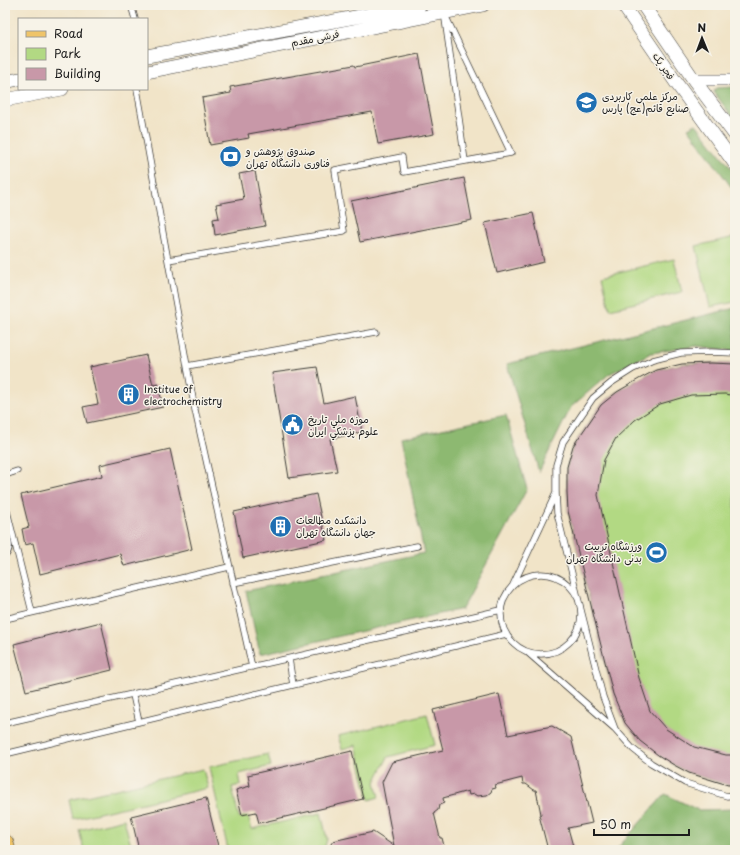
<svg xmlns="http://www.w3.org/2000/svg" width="740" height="855" viewBox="0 0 740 855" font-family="'Playpen Sans','Playpen Sans Arabic',sans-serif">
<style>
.green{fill:#b2d983;stroke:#677a50}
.forest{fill:#8db971;stroke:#546a46}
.building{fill:#c898a8}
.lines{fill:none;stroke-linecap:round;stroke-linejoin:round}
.service-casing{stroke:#3c3a36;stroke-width:7}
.minor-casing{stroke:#3c3a36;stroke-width:12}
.tertiary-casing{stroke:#3c3a36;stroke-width:14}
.primary-casing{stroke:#3c3a36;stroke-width:18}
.service{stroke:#fff;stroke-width:5.5}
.minor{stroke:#fff;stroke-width:11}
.tertiary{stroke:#fff;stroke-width:13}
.primary{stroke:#efc469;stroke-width:17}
.labels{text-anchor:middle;stroke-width:3;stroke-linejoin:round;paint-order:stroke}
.street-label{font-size:10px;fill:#1c1c1c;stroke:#f7f3e8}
.poi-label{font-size:10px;fill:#1c1c1c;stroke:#f7f3e8;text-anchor:start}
</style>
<rect width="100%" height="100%" fill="#f7f3e8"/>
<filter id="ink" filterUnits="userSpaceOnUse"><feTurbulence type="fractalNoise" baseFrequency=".025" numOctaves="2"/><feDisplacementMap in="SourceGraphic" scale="8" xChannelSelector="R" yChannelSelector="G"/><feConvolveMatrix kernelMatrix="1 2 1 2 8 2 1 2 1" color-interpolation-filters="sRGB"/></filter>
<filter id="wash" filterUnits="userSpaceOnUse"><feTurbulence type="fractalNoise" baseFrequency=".012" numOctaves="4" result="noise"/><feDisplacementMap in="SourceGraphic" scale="16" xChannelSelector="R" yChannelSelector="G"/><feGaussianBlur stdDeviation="0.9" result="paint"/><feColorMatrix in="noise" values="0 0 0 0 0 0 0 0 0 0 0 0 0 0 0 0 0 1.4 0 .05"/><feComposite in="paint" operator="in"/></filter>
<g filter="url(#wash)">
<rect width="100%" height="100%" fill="#f1e4c8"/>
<path class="green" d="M 735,237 L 735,302 L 710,307 L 696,246 Z
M 674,259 L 682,292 L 610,309 L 602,276 Z
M 711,363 L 735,364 L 735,784 L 728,785 L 689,773 L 674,765 L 640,741 L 625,723 L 613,694 L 588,593 L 568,511 L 567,492 L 567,467 L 573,446 L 601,405 L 617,392 L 639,379 L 656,370 L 682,364 Z
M 427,714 L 435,745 L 388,757 L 375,782 L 379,797 L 369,800 L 356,745 L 342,749 L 338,736 Z
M 268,754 L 271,766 L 239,774 L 241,785 L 232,787 L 239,818 L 248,816 L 252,829 L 321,813 L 327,839 L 324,850 L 228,850 L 209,767 Z
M 203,769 L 208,788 L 73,819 L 69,800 Z
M 124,819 L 132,850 L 84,850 L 79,830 Z"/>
<path class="forest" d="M 735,87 L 735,121 L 714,92 L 716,88 Z
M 696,124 L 735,173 L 735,192 L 688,128 Z
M 735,308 L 735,351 L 697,346 L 651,353 L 609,374 L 571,407 L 539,472 L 507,364 Z
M 506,415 L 527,489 L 462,609 L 260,654 L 246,591 L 424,553 L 401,438 Z
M 665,794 L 698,810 L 735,809 L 735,850 L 616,850 Z"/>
<g id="blocks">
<path class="building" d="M 419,54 L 434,134 L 378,144 L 372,112 L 248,134 L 249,138 L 210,145 L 202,98 L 231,93 L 230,87 L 354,65 L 355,67 Z
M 255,171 L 265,226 L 215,235 L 213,219 L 219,218 L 216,204 L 244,199 L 239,174 Z
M 464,178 L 472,220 L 360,242 L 351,201 Z
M 533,213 L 544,262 L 497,273 L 485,223 Z
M 146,355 L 153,385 L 158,384 L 163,407 L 87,423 L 83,407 L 98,404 L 90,367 Z
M 711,363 L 735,364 L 735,396 L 725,394 L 691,395 L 660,404 L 635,420 L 616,438 L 604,460 L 598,495 L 639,678 L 650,711 L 666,729 L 694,747 L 726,755 L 735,755 L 735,784 L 728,785 L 689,773 L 674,765 L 658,755 L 640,741 L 625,723 L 613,694 L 588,593 L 568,511 L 567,492 L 567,467 L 573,446 L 601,405 L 617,392 L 639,379 L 656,370 L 682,364 Z
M 317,367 L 324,403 L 355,396 L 362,432 L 330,439 L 337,471 L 289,478 L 272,373 Z
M 170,449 L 192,549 L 124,566 L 120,554 L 40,574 L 33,543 L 25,545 L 22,529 L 29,527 L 21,495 L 102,476 L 100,465 Z
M 316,494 L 326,540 L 243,558 L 234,512 Z
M 101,622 L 112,670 L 26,691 L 14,644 Z
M 499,694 L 508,735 L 552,726 L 571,737 L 592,823 L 568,828 L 574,850 L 548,850 L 539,815 L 541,814 L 536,790 L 534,790 L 526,784 L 523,784 L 522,778 L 495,785 L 496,788 L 492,789 L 491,792 L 487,795 L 477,796 L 474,794 L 469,795 L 468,791 L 443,798 L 444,803 L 439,805 L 438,810 L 434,813 L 440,838 L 442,838 L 445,850 L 327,850 L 333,841 L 373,832 L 394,846 L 382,782 L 392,762 L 443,750 L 433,710 Z
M 352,751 L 363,799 L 259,823 L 256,812 L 242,815 L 236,790 L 250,786 L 248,775 Z
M 206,798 L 219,850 L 139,850 L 131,816 Z"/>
</g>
</g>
<g filter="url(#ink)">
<use href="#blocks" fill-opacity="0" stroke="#3c3a36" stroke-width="1"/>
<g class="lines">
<defs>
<path id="service" d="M 131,5 L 135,19
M 445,19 L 465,161
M 137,89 L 195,410 L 252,667
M 168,260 L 344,231 L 335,170 L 402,157 L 404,172 L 511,153 L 444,13
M 735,353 L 711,352 L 681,353 L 653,360 L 633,369 L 611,383 L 593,398 L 563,442 L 556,465 L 556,493 L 557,513 L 579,602 L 603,697 L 615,729 L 633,749 L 651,763 L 685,783 L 727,796 L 735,795
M 187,366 L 376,332
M 5,475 L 17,471
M 5,503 L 32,612
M 5,537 C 11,543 10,550 5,556
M501 614a40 40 0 1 1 80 0a40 40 0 1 1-80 0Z
M 233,583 L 417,546
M 513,585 L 556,493
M 5,619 L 229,567
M 527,652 L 614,728
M 289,659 L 293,685
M 133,695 L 139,722
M 5,723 L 501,610
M 5,754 L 506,634"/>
<path id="minor" d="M 694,80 L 735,80"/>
<path id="tertiary" d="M 623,5 L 677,84 L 735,164
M 643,5 L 694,80 L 735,135
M 147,56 L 420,5
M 147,72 L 483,5
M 5,82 L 19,79
M 5,100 L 62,89"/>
<path id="primary" d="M 5,843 L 7,850"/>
</defs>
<use href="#service" class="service-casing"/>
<use href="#minor" class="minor-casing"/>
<use href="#tertiary" class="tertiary-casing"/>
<use href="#primary" class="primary-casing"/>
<use href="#service" class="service"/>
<use href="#minor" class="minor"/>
<use href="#tertiary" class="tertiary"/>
<use href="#primary" class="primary"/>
</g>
</g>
<defs>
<symbol id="university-disc" viewBox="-11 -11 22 22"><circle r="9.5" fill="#1f6fb2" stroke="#f7f3e8"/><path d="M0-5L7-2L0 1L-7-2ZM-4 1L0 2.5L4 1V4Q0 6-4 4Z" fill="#fff"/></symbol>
<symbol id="bank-disc" viewBox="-11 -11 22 22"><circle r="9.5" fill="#1f6fb2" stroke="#f7f3e8"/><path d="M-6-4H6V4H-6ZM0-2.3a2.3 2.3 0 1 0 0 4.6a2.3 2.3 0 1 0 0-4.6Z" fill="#fff"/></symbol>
<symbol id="building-disc" viewBox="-11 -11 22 22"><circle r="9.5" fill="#1f6fb2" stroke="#f7f3e8"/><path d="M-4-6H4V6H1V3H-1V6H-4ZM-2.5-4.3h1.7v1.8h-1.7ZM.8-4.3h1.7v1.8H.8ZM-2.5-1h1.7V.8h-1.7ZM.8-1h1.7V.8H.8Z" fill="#fff"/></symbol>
<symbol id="civic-disc" viewBox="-11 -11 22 22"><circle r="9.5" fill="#1f6fb2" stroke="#f7f3e8"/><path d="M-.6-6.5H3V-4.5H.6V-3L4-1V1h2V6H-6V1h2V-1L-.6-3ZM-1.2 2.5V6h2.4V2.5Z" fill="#fff"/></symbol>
<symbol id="stadium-disc" viewBox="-11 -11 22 22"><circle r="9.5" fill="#1f6fb2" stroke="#f7f3e8"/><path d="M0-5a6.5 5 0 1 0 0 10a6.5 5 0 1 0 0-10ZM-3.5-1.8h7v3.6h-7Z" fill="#fff"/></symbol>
</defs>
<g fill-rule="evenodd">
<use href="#university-disc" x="574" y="90" width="25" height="25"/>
<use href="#bank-disc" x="218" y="144" width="25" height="25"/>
<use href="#building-disc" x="116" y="382" width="25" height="25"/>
<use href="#civic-disc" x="280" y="412" width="25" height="25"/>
<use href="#building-disc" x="268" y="514" width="25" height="25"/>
<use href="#stadium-disc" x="644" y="540" width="25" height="25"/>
</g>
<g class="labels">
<g class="street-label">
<text transform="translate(315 38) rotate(-11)" y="4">فرشی مقدم</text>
<text transform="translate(664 66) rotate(56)" y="4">فجر یک</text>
</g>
<g class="poi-label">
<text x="602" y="100">مرکز علمی کاربردی<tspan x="602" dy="12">صنایع قائم(عج) پارس</tspan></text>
<text x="246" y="155">صندوق پژوهش و<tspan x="246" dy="12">فناوری دانشگاه تهران</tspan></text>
<text x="144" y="393">Institue of<tspan x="144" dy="12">electrochemistry</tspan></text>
<text x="308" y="423">موزه ملي تاريخ<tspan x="308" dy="12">علوم پزشكي ايران</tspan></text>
<text x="296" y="524">دانشکده مطالعات<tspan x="296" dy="12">جهان دانشگاه تهران</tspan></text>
<text x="642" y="550" text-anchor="end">ورزشگاه تربیت<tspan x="642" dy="12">بدنی دانشگاه تهران</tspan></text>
</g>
</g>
<rect width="740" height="855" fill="none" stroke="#f7f3e8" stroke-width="20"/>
<rect x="18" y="18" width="130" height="72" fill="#f7f3e8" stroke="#9f9d96"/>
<rect x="26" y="31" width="20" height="6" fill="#efc469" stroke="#9f9d96"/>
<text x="54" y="38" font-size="12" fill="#1c1c1c">Road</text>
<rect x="26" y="48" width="20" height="12" fill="#b2d983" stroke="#9f9d96"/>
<text x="54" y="58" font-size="12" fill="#1c1c1c">Park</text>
<rect x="26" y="68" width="20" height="12" fill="#c898a8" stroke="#9f9d96"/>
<text x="54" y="78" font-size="12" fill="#1c1c1c">Building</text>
<g transform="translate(702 38) rotate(359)" stroke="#f7f3e8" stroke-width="3" paint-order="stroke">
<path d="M0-3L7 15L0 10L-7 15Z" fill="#1c1c1c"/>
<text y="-6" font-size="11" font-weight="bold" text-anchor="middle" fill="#1c1c1c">N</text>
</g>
<path d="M594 829v6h95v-6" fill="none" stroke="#1c1c1c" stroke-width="2"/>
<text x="600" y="829" font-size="12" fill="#1c1c1c" stroke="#f7f3e8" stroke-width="3" paint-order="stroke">50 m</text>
</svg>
